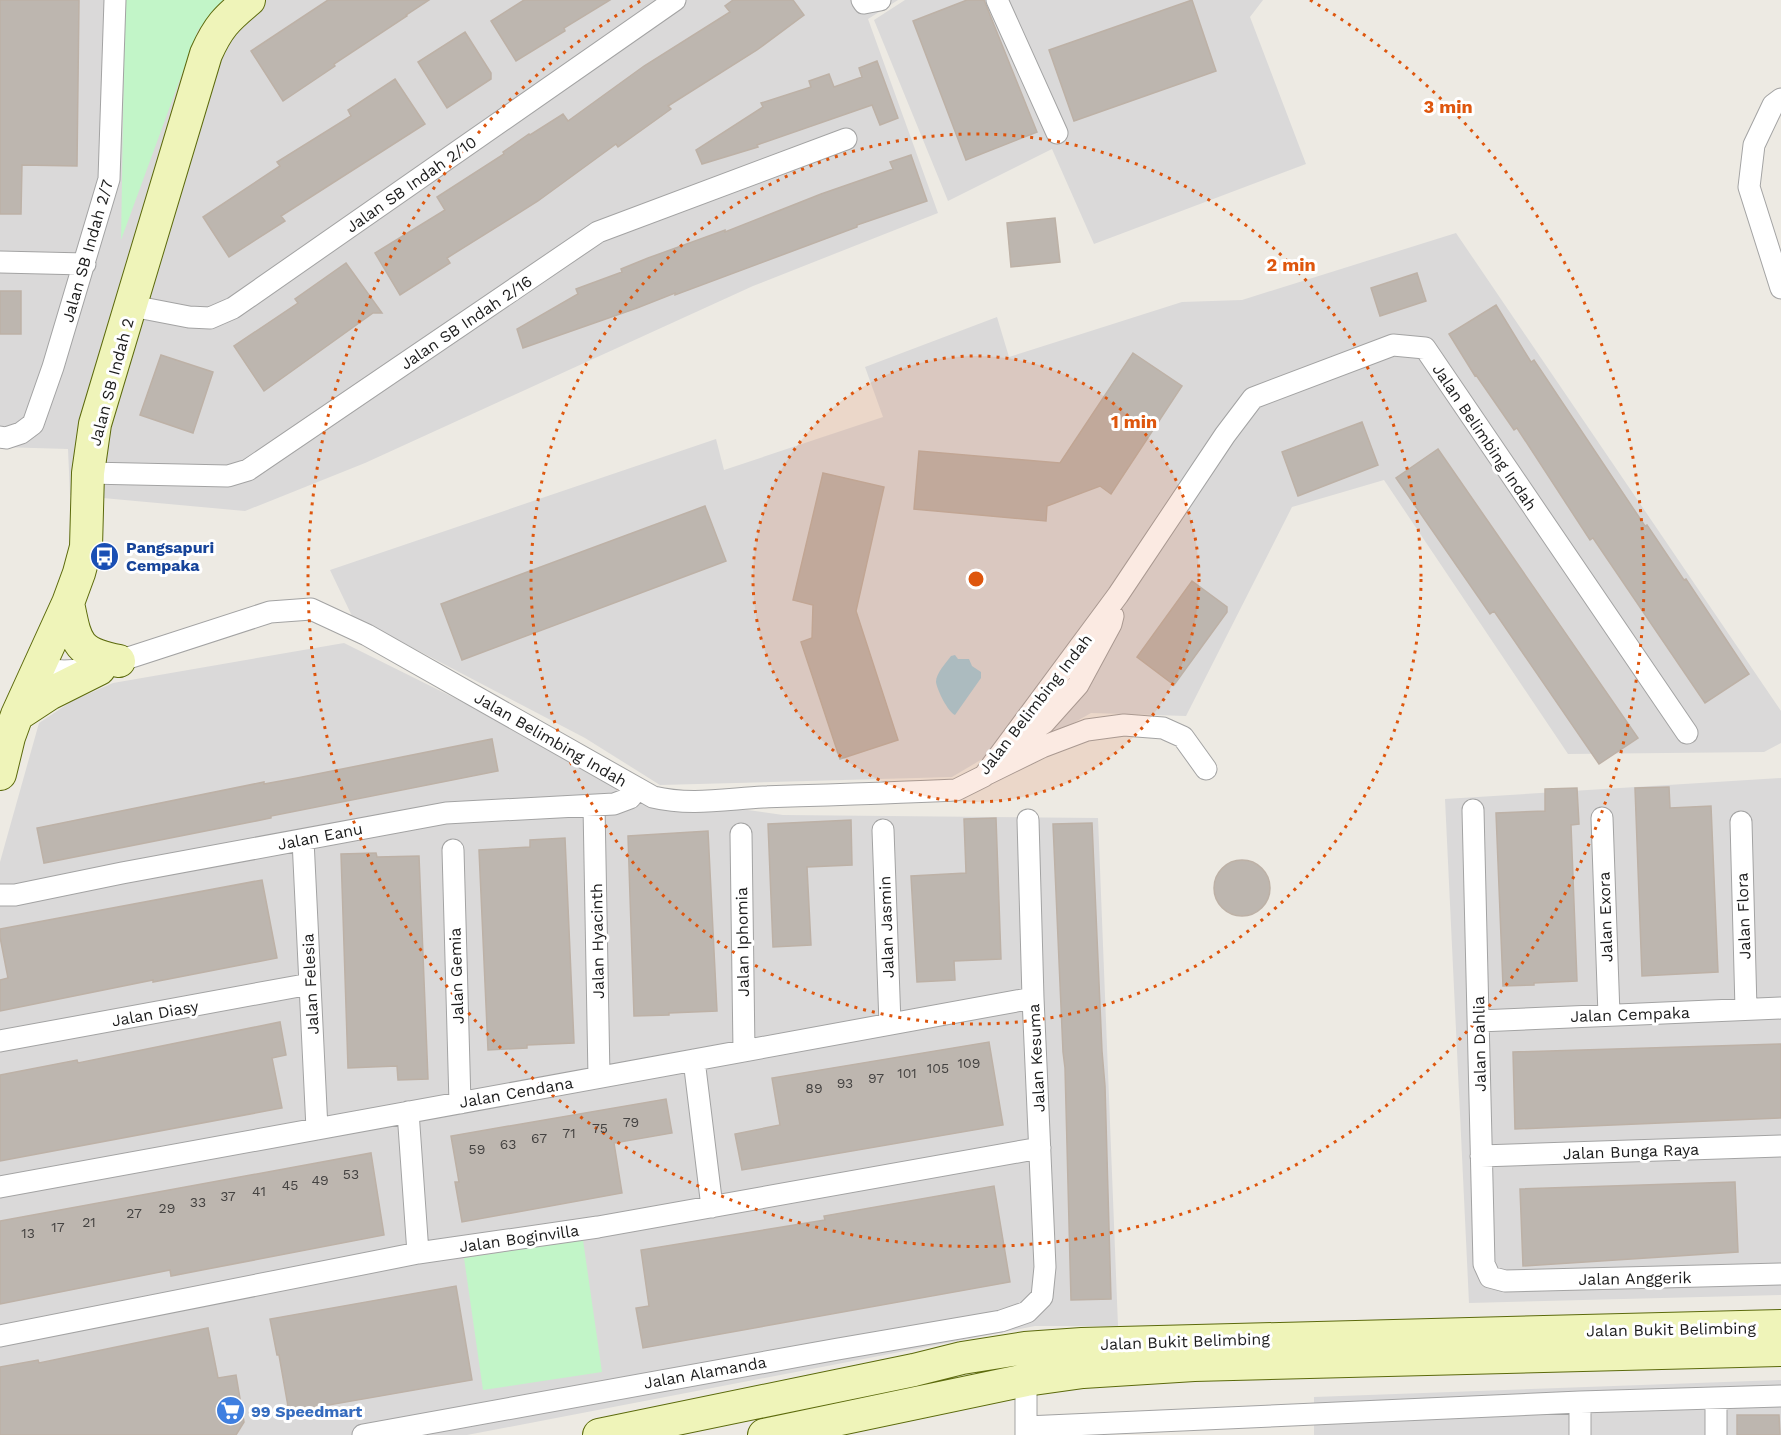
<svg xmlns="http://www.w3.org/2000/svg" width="1781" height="1435" viewBox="0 0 1781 1435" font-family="'Work Sans',sans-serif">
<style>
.residential{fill:#dad9d9}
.park{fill:#c2f5c8}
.water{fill:#a6cad8}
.building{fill:#bdb6af;stroke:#bdb1a6;stroke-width:1.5}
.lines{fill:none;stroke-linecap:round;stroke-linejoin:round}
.street-casing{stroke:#a3a3a3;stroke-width:23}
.secondary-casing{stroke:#5c6a0c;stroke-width:34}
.street{stroke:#fff;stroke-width:21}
.secondary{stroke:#eff4b9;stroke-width:32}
.ring{fill:none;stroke:#de560d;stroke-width:3;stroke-dasharray:3 6}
.labels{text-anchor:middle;stroke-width:6;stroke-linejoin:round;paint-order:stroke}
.number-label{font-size:14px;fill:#444241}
.street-label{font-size:16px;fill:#1c1c1c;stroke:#fff}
.transit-label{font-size:16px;font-weight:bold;fill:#164399;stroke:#fff;text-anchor:start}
.shop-label{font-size:16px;font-weight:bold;fill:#366cbe;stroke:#fff;text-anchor:start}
.centre{fill:#de560d;stroke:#fff;stroke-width:3}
.ring-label{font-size:18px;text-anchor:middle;font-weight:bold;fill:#de560d;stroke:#fff;stroke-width:6;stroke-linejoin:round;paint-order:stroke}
</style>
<rect width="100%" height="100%" fill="#edeae3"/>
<path class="residential" d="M 0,0 L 898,0 L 868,19 L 938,213 L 753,286 L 365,463 L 245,511 L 70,495 L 68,449 L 0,447 Z
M 905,0 L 1263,0 L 1250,17 L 1306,164 L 1094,244 L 1052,149 L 948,201 L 874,20 Z
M 1456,233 L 1781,711 L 1781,743 L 1764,752 L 1568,754 L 1384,480 L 1292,507 L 1186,716 L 1091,713 L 1042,741 L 989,755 L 952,777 L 660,785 L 585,738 L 352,616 L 330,570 L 716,439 L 724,470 L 883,417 L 865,367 L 997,317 L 1009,357 L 1182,302 L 1242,300 Z
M 344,643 L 654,797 L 783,815 L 1098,818 L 1118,1326 L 1035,1326 L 467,1435 L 0,1435 L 0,862 L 39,723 L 72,701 L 113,683 Z
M 1781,778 L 1781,1295 L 1469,1303 L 1445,799 Z
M 1781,1380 L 1781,1435 L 1314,1435 L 1314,1397 Z"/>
<path class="park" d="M 125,0 L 228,0 L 198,30 L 121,240 Z
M 583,1240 L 602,1372 L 483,1390 L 464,1258 Z"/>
<path class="water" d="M 955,655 L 958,659 L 969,659 L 972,666 L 981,672 L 981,678 L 955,715 C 948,712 937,690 936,682 C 936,673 946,663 951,656 Z"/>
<path class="building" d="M 0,0 L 79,0 L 77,166 L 22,165 L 21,214 L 0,214 Z
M 328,0 L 429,0 L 406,15 L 407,16 L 334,64 L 335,66 L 283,101 L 251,51 Z
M 524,0 L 610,0 L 564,28 L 565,31 L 516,61 L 491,21 Z
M 733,0 L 793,0 L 804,15 L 757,50 L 668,106 L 671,109 L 618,147 L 616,144 L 538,201 L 447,258 L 450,263 L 400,295 L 375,253 L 445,210 L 437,197 L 504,154 L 503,152 L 529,134 L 530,135 L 563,114 L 568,121 L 644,66 L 730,12 L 725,6 Z
M 967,0 L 984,0 L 1037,132 L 966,160 L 913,21 Z
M 1192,0 L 1216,71 L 1074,121 L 1049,50 Z
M 465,32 L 491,73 L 491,79 L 447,108 L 418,62 Z
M 877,61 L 898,118 L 880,125 L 872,105 L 757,145 L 758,147 L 702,164 L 696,150 L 763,107 L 761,103 L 811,87 L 809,81 L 829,74 L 834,87 L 862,77 L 859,68 Z
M 395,79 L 425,124 L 281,216 L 285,221 L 229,257 L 203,217 L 280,166 L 277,162 L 351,116 L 348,110 Z
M 911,155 L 927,201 L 857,225 L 857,227 L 675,295 L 675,293 L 637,308 L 523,348 L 517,329 L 578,294 L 576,289 L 622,272 L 621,269 L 648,258 L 725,230 L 725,232 L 821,194 L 893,169 L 890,162 Z
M 1055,218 L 1060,262 L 1011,267 L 1007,223 Z
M 346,263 L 382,313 L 373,313 L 264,391 L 234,346 L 298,303 L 295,299 Z
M 1417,273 L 1426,301 L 1380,316 L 1371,288 Z
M 0,291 L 21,291 L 21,334 L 0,334 Z
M 1496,305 L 1531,362 L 1534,360 L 1645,526 L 1647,525 L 1684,580 L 1686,579 L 1749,674 L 1705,703 L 1593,538 L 1590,540 L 1517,428 L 1514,430 L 1476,375 L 1475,376 L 1449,334 Z
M 1133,353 L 1182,386 L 1111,494 L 1100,486 L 1047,506 L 1046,521 L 914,509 L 919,451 L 1060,463 Z
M 161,355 L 213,372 L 193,433 L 140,415 Z
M 1362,422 L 1378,465 L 1298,496 L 1282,452 Z
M 1438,449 L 1638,738 L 1599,764 L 1494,611 L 1490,614 L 1396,478 Z
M 823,473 L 884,487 L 856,611 L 898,740 L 840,759 L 801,642 L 812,638 L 813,605 L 793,600 Z
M 705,506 L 726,561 L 462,660 L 441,604 Z
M 1192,581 L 1227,607 L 1227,612 L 1174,685 L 1137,657 Z
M 492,739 L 498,771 L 271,816 L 271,818 L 44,863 L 37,828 L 264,782 L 264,784 L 297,778 Z
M 1669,787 L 1670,808 L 1711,806 L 1718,972 L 1642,976 L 1635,788 Z
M 1577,788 L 1579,824 L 1571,825 L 1577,981 L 1534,983 L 1534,985 L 1503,986 L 1496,813 L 1545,811 L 1545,789 Z
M 996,818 L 1001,959 L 954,961 L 955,980 L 917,982 L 911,876 L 966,873 L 964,819 Z
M 851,820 L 852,865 L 807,867 L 811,945 L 773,947 L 768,824 Z
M 1092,823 L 1102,1051 L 1105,1086 L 1111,1299 L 1071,1300 L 1065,1068 L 1063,1052 L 1053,824 Z
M 708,831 L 717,1011 L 669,1013 L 669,1015 L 634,1016 L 628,836 Z
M 565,838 L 574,1043 L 527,1045 L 527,1048 L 488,1050 L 479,850 L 530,847 L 530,840 Z
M 376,853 L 377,857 L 419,856 L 428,1079 L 398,1080 L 397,1066 L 348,1068 L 341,854 Z
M1214 888a28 28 0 1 1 56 0a28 28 0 1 1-56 0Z
M 262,880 L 277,958 L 153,982 L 153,980 L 0,1011 L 0,980 L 8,978 L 0,937 L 0,929 Z
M 280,1022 L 286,1055 L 272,1058 L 282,1108 L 0,1161 L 0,1075 L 77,1060 L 78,1063 Z
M 989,1042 L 1003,1125 L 742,1170 L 735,1134 L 780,1125 L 772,1078 Z
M 1781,1044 L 1781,1118 L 1515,1129 L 1513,1052 Z
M 666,1099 L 672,1133 L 614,1143 L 622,1193 L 462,1222 L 455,1182 L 459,1182 L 451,1136 Z
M 371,1153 L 384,1235 L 171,1276 L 170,1270 L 0,1304 L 0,1221 Z
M 1735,1182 L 1738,1252 L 1523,1266 L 1520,1189 Z
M 994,1186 L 1010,1282 L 643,1348 L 636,1308 L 649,1306 L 641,1250 L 825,1220 L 824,1216 Z
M 456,1286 L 472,1380 L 289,1412 L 279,1355 L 277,1355 L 270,1319 Z
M 208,1328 L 218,1378 L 236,1375 L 244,1422 L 236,1435 L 0,1435 L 0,1367 L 38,1360 L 39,1363 Z
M 1737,1415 L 1779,1415 L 1780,1435 L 1737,1435 Z"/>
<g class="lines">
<defs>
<path id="street" d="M 862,0 L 864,3 L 880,0
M 997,0 L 1057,133
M 1781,99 L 1773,105 L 1754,145 L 1749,187 L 1781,288
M 0,262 L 85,264
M 132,306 L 189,317 L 210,318 L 233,308 L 675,0
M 0,437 L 6,438 L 21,433 L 33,424 L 53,367 L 109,179 L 115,0
M 88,473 L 228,476 L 248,470 L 598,232 L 846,139
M 37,669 L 64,671 L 99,669 L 119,661 L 270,612 L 311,609 L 367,635 L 653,797 C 690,806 726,799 763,797 C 827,795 892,793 956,790 L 984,776 L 1118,595 L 1225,435 L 1253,398 L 1393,345 L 1425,348 L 1687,733
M 1015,742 L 1044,723 L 1078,685 L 1111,624 L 1113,616
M 987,774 L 1042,747 L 1087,730 L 1124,725 L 1163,728 L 1183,737 L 1206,769
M 594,806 L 599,1077
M 1473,810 L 1484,1264 L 1490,1277 L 1505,1281 L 1781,1274
M 1602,818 L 1609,1015
M 1741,822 L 1746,1009
M 883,830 L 890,1024
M 741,834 L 744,1051
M 303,840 L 317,1129
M 453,850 L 460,1103
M 0,895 L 15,895 L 122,873 L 446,813 L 614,804 L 630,798 L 637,789
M 1479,1021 L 1781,1008
M 0,1041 L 310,984
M 694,1060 L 712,1207
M 408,1112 L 418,1253
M 1481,1156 L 1781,1146
M 0,1187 L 1033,998
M 0,1336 L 418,1253 L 598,1227 L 1040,1148
M 1026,1370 L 1026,1435
M 1026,1427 L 1580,1402 L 1781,1396
M 363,1435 L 838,1349 L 1001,1321 L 1027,1312 L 1042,1297 L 1045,1267 L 1033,998 L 1028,820
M 1580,1435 L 1580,1402
M 1716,1435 L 1716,1399"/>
<path id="secondary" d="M 68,603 C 76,642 76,653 119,661
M 17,715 L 49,694 L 99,669
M 0,774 L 9,737 L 17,715 L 68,603 L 79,573 L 86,547 L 88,473 L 95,424 L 206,54 C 218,27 226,19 249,0
M 599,1435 L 914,1370 L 962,1358 L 1025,1348 L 1082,1344 L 1781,1326
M 764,1435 L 1026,1380 L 1083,1372 L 1194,1365 L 1781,1350"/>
</defs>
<use href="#street" class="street-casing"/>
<use href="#secondary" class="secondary-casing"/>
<use href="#street" class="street"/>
<use href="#secondary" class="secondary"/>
</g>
<circle cx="976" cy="579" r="223" fill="#de560d" fill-opacity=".12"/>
<g class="ring">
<circle cx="976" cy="579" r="223"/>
<circle cx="976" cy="579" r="445"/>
<path d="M1310 0A668 668 0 1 1 642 0"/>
</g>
<defs>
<symbol id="bus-disc" viewBox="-11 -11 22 22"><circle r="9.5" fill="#1a4fb4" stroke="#fff"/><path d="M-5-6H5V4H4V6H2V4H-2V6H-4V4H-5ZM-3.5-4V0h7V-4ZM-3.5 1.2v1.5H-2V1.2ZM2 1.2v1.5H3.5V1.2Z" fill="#fff"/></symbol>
<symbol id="supermarket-disc" viewBox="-11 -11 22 22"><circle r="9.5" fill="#3f7fe0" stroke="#fff"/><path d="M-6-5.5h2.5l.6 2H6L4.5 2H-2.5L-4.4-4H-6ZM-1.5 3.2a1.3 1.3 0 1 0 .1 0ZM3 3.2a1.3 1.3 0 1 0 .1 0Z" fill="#fff"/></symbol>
</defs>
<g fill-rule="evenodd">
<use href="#bus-disc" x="88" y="540" width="33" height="33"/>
<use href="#supermarket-disc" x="214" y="1394" width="33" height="33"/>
</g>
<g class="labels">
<g class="number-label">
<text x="969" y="1068">109</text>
<text x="938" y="1073">105</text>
<text x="907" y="1078">101</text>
<text x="876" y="1083">97</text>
<text x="845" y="1088">93</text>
<text x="814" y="1093">89</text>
<text x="631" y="1127">79</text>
<text x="600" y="1133">75</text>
<text x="569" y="1138">71</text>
<text x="539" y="1143">67</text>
<text x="508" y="1149">63</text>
<text x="477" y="1154">59</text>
<text x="351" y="1179">53</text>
<text x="320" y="1185">49</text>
<text x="290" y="1190">45</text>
<text x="259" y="1196">41</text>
<text x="228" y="1201">37</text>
<text x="198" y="1207">33</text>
<text x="167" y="1213">29</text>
<text x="134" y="1218">27</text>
<text x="89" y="1227">21</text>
<text x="58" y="1232">17</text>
<text x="28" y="1238">13</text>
</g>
<g class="street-label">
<text transform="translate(411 184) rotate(-35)" y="6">Jalan SB Indah 2/10</text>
<text transform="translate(87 251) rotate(-74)" y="6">Jalan SB Indah 2/7</text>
<text transform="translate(466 322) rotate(-34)" y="6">Jalan SB Indah 2/16</text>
<text transform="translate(111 382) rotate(-75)" y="6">Jalan SB Indah 2</text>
<text transform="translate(1485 437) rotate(56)" y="6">Jalan Belimbing Indah</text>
<text transform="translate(1035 704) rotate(-52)" y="6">Jalan Belimbing Indah</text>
<text transform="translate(551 739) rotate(30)" y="6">Jalan Belimbing Indah</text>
<text transform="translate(320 836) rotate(-11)" y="6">Jalan Eanu</text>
<text transform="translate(1743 916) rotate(-92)" y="6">Jalan Flora</text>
<text transform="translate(1605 917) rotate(-92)" y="6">Jalan Exora</text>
<text transform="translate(886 927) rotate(-92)" y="6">Jalan Jasmin</text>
<text transform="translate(597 941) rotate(-91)" y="6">Jalan Hyacinth</text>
<text transform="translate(742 942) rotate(-91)" y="6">Jalan Iphomia</text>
<text transform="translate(456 976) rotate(-92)" y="6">Jalan Gemia</text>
<text transform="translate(310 984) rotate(-93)" y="6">Jalan Felesia</text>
<text transform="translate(155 1013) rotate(-10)" y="6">Jalan Diasy</text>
<text transform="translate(1630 1014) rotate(-2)" y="6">Jalan Cempaka</text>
<text transform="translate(1479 1044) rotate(-91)" y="6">Jalan Dahlia</text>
<text transform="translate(1036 1058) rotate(-93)" y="6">Jalan Kesuma</text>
<text transform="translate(516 1092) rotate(-10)" y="6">Jalan Cendana</text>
<text transform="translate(1631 1151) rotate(-2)" y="6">Jalan Bunga Raya</text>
<text transform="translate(519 1238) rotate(-8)" y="6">Jalan Boginvilla</text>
<text transform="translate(1635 1278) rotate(-1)" y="6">Jalan Anggerik</text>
<text transform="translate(1671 1329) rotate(-1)" y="6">Jalan Bukit Belimbing</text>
<text transform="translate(1185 1341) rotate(-2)" y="6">Jalan Bukit Belimbing</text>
<text transform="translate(705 1372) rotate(-10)" y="6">Jalan Alamanda</text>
</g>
<g class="transit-label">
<text x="126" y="553">Pangsapuri<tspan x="126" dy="18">Cempaka</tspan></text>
</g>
<g class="shop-label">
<text x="251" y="1417">99 Speedmart</text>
</g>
</g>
<circle cx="976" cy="579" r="9" class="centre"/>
<g class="ring-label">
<text x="1448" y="113">3 min</text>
<text x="1291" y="271">2 min</text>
<text x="1134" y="428">1 min</text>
</g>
</svg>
